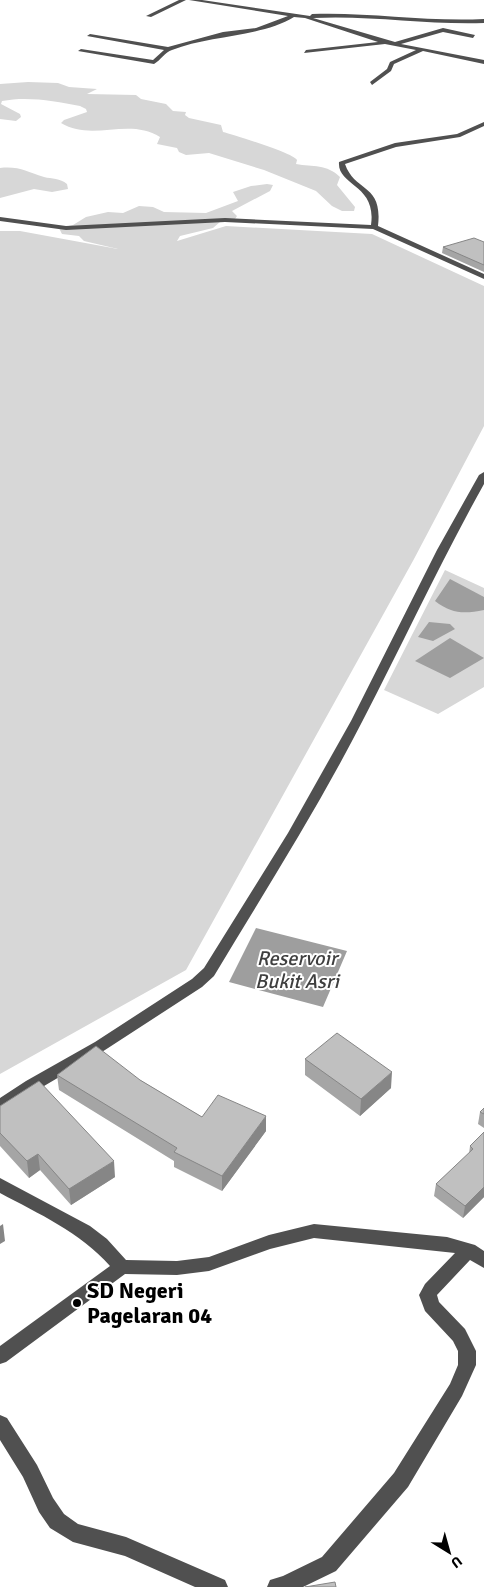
<svg xmlns="http://www.w3.org/2000/svg" width="484" height="1587" viewBox="0 0 484 1587" font-family="Signika,sans-serif">
<style>
.green{fill:#d7d7d7}
.water{fill:#9e9e9e}
.lines{fill:none;stroke-linecap:round;stroke-linejoin:round}
.minor{fill:#505050;fill-rule:evenodd}
.wall{fill:#a5a5a5}
.shaded-wall{fill:#868686}
.building{fill:#c0c0c0;stroke:#868686}
.poi-dot{fill:#000;stroke:#fff;stroke-width:2}
.labels{text-anchor:middle;stroke-width:4;stroke-linejoin:round;paint-order:stroke}
.water-label{font-size:20px;font-style:italic;fill:#3f3f3f;stroke:#fff}
.near-poi-label{font-size:22px;font-weight:bold;fill:#000;stroke:#fff;text-anchor:start}
</style>
<rect width="100%" height="100%" fill="#fff"/>
<path class="green" d="M 28,82 L 58,83 L 69,87 L 97,89 L 87,94 L 136,95 L 141,99 L 166,104 L 173,111 L 186,112 L 185,115 L 189,118 L 221,125 L 223,132 C 234,135 293,153 297,160 L 296,164 C 313,167 327,164 340,177 L 337,185 L 355,207 L 354,211 L 342,211 L 332,206 L 316,191 L 264,170 L 209,153 L 186,155 L 179,152 L 177,148 L 157,144 L 160,137 C 129,117 92,142 61,123 L 64,120 L 87,112 L 86,109 L 80,106 C 55,101 27,96 2,101 L 1,104 L 20,114 L 21,117 L 16,121 L 0,119 L 0,84 Z
M 0,168 C 20,166 26,172 44,177 C 52,179 60,178 67,184 L 68,189 L 52,192 L 34,189 L 0,198 Z
M 267,184 L 273,185 L 270,191 L 232,211 L 237,216 L 235,219 L 220,222 L 213,228 L 180,236 L 177,241 L 226,226 L 372,234 L 484,286 L 484,426 L 414,559 L 186,970 L 0,1074 L 0,231 L 20,231 L 118,249 L 84,241 L 79,236 L 62,234 L 59,228 L 73,225 L 86,217 L 108,212 L 123,213 L 139,206 L 153,207 L 164,212 L 206,213 L 238,201 L 233,192 L 251,186 Z
M 445,570 L 484,588 L 484,687 L 438,714 L 384,690 Z"/>
<path class="water" d="M 450,579 L 484,597 L 484,610 C 464,614 452,614 435,601 Z
M 429,622 L 450,624 L 455,629 L 433,641 L 418,637 Z
M 450,638 L 484,658 L 450,678 L 415,661 Z
M 256,928 L 347,951 L 323,1007 L 229,982 Z"/>
<g class="lines">
<path class="minor" d="M 179,0 L 186,0 L 151,17 L 146,16 Z
M 189,0 L 202,0 L 310,16 L 312,14 C 370,12 426,22 484,19 L 484,23 C 427,25 370,15 313,18 L 395,42 L 443,28 L 475,35 L 473,38 L 443,32 L 401,44 L 484,60 L 484,64 L 423,51 L 394,64 L 391,71 L 372,85 L 370,82 L 387,69 L 390,62 L 416,50 L 385,44 L 304,53 L 306,50 L 378,42 L 305,18 L 294,17 C 262,37 209,35 172,50 C 165,52 161,60 154,64 L 78,51 L 81,49 L 153,60 L 164,50 L 87,36 L 90,34 L 168,47 L 223,32 L 256,28 L 288,16 Z
M 484,122 L 484,126 L 460,137 L 396,147 L 345,164 C 355,193 383,183 378,226 L 484,274 L 484,279 L 373,229 L 225,222 L 66,230 L 0,221 L 0,217 L 66,226 L 225,218 L 371,225 C 377,184 337,186 339,162 L 395,143 L 457,134 Z
M 484,472 L 484,484 C 441,561 404,641 363,720 C 318,808 265,891 214,976 L 202,987 L 105,1050 L 0,1112 L 0,1098 L 26,1081 L 95,1042 L 192,979 L 204,968 L 288,833 L 351,721 L 437,550 L 479,475 Z
M 0,1178 L 90,1226 L 107,1239 L 126,1260 L 177,1261 L 209,1257 L 269,1235 L 314,1224 L 447,1237 L 475,1245 L 484,1251 L 484,1268 L 470,1260 L 437,1295 L 439,1302 L 465,1329 L 476,1351 L 476,1365 L 462,1396 L 408,1487 L 336,1571 L 303,1587 L 267,1587 L 270,1580 L 283,1576 L 322,1557 L 394,1473 L 450,1384 L 458,1365 L 458,1351 L 453,1341 L 425,1311 L 419,1295 L 425,1284 L 455,1253 L 314,1238 L 270,1249 L 209,1271 L 177,1275 L 125,1274 L 6,1362 L 0,1364 L 0,1346 L 110,1266 C 80,1232 39,1214 0,1193 Z
M 0,1415 L 7,1418 L 37,1465 L 53,1498 L 64,1514 L 78,1524 L 126,1537 L 225,1580 L 228,1587 L 195,1587 L 125,1556 L 73,1542 L 50,1528 L 39,1512 L 23,1477 L 0,1440 Z"/>
</g>
<path class="wall" d="M 484,242 L 484,272 L 442,253 L 443,247 Z
M 305,1059 L 391,1088 L 360,1116 L 305,1075 Z
M 57,1075 L 140,1080 L 202,1117 L 266,1131 L 222,1191 L 174,1167 L 174,1161 L 59,1090 Z
M 0,1106 L 115,1177 L 71,1205 L 40,1170 L 29,1178 L 0,1146 Z
M 484,1108 L 484,1128 L 478,1124 L 480,1112 Z
M 484,1132 L 484,1197 L 463,1218 L 434,1196 L 436,1184 L 469,1154 L 470,1146 Z"/>
<path class="shaded-wall" d="M 392,1072 L 391,1088 L 360,1116 L 361,1099 Z
M 266,1116 L 266,1131 L 222,1191 L 222,1176 Z
M 38,1154 L 40,1170 L 29,1178 L 27,1161 Z
M 114,1161 L 115,1177 L 71,1205 L 69,1189 Z
M 484,1187 L 484,1197 L 463,1218 L 465,1206 Z
M 3,1224 L 5,1241 L 0,1244 L 0,1226 Z"/>
<path class="building" d="M 474,238 L 484,242 L 484,265 L 443,247 Z
M 337,1033 L 392,1072 L 361,1099 L 305,1059 Z
M 96,1046 L 140,1080 L 202,1117 L 218,1095 L 266,1116 L 222,1176 L 174,1152 L 177,1148 L 57,1075 Z
M 39,1081 L 114,1161 L 69,1189 L 38,1154 L 27,1161 L 0,1133 L 0,1106 Z
M 484,1108 L 484,1114 L 480,1112 Z
M 484,1132 L 484,1187 L 465,1206 L 436,1184 L 473,1149 L 470,1146 Z
M 335,1582 L 336,1587 L 305,1587 Z"/>
<circle class="poi-dot" cx="77" cy="1303" r="5"/>
<g class="labels">
<g class="water-label">
<text x="297" y="965">Reservoir<tspan x="297" dy="23">Bukit Asri</tspan></text>
</g>
<g class="near-poi-label">
<text x="87" y="1298">SD Negeri<tspan x="87" dy="25">Pagelaran 04</tspan></text>
</g>
</g>
<g transform="translate(449 1552) rotate(143)" stroke="#ffffff" stroke-width="4" paint-order="stroke">
<path d="M0-4L9 19L0 12L-9 19Z" fill="#000000"/>
<text y="-8" font-size="14" font-weight="bold" text-anchor="middle" fill="#000000">U</text>
</g>
</svg>
